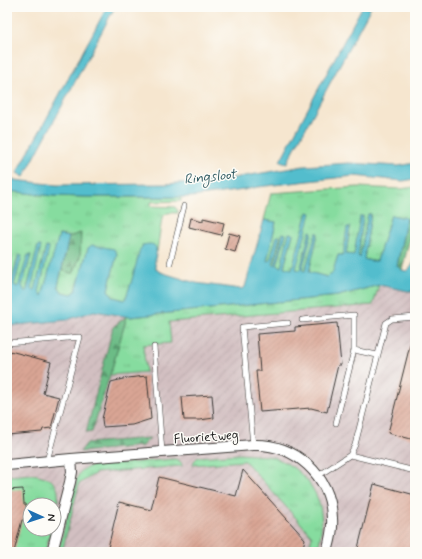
<svg xmlns="http://www.w3.org/2000/svg" width="422" height="559" viewBox="0 0 422 559" font-family="Mynerve,sans-serif">
<style>
.industrial{fill:url(#industrial-furrows);fill-rule:evenodd}
.grass{fill:url(#grass-tufts);stroke:#517c5e}
.forest{fill:url(#forest-firs);stroke:#446c51}
.water{fill:#52bdcd;stroke:#376c74}
.building{fill:url(#building-hatch)}
.lines{fill:none;stroke-linecap:round;stroke-linejoin:round}
.lane-casing{stroke:#3d3a37;stroke-width:6}
.street-casing{stroke:#3d3a37;stroke-width:12}
.lane{stroke:#fff;stroke-width:5}
.street{stroke:#fff;stroke-width:10}
.labels{text-anchor:middle;stroke-width:3;stroke-linejoin:round;paint-order:stroke}
.street-label{font-size:13px;fill:#1c1c1c;stroke:#fdfcf7}
.water-label{font-size:14px;font-style:italic;fill:#325c63;stroke:#fdfcf7}
</style>
<defs>
<pattern id="industrial-furrows" width="10" height="10" patternUnits="userSpaceOnUse"><rect width="10" height="10" fill="#d2bfc1"/><path d="M-1 1l2-2M0 10L10 0M9 11l2-2" fill="none" stroke="#b4a4a5"/></pattern>
<pattern id="grass-tufts" width="24" height="20" patternUnits="userSpaceOnUse"><rect width="24" height="20" fill="#86dc9f"/><path d="M3 7l-1-3M5 7V3M7 7l1-3M15 17l-1-3M17 17v-4M19 17l1-3" fill="none" stroke="#73bc88"/></pattern>
<pattern id="forest-firs" width="22" height="20" patternUnits="userSpaceOnUse"><rect width="22" height="20" fill="#6cbc86"/><path d="M5 1l3.5 6h-7zM16 11l3.5 6h-7z" fill="#58986d"/></pattern>
<pattern id="building-hatch" width="6" height="6" patternUnits="userSpaceOnUse"><rect width="6" height="6" fill="#d9a594"/><path d="M-1 1l2-2M0 6l6-6M5 7l2-2" fill="none" stroke="#ba8d7f"/></pattern>
</defs>
<rect width="100%" height="100%" fill="#fdfcf7"/>
<filter id="ink" filterUnits="userSpaceOnUse"><feTurbulence type="fractalNoise" baseFrequency=".025" numOctaves="2"/><feDisplacementMap in="SourceGraphic" scale="8" xChannelSelector="R" yChannelSelector="G"/><feConvolveMatrix kernelMatrix="1 2 1 2 8 2 1 2 1" color-interpolation-filters="sRGB"/></filter>
<filter id="wash" filterUnits="userSpaceOnUse"><feTurbulence type="fractalNoise" baseFrequency=".012" numOctaves="4" result="noise"/><feDisplacementMap in="SourceGraphic" scale="16" xChannelSelector="R" yChannelSelector="G"/><feGaussianBlur stdDeviation="0.9" result="paint"/><feColorMatrix in="noise" values="0 0 0 0 0 0 0 0 0 0 0 0 0 0 0 0 0 1.4 0 .05"/><feComposite in="paint" operator="in"/></filter>
<g filter="url(#wash)">
<rect width="100%" height="100%" fill="#f6e6cf"/>
<path class="industrial" d="M 379,285 L 408,291 L 415,291 L 415,552 L 7,552 L 7,323 L 66,320 L 94,311 L 130,317 L 338,296 ZM 30,505 L 54,505 L 54,529 L 30,529 Z"/>
<path class="grass" d="M 358,187 L 400,189 L 415,187 L 415,204 L 405,225 L 406,218 L 391,215 L 377,261 L 371,261 L 364,259 L 371,214 L 368,214 L 360,257 L 358,256 L 363,216 L 354,255 L 346,254 L 350,228 L 343,255 L 338,255 L 333,274 L 327,277 L 309,272 L 318,234 L 316,233 L 305,271 L 302,270 L 312,232 L 310,232 L 300,270 L 296,269 L 308,212 L 292,269 L 284,267 L 293,234 L 290,233 L 281,267 L 277,266 L 286,234 L 283,233 L 275,265 L 273,264 L 280,237 L 277,236 L 270,261 L 267,261 L 276,222 L 264,220 L 271,193 Z
M 7,191 L 53,196 L 85,197 L 181,197 L 181,201 L 151,202 L 151,206 L 175,207 L 178,211 L 178,213 C 170,213 167,211 162,218 L 157,252 L 155,247 L 131,283 L 125,300 L 113,297 L 108,290 L 117,254 L 88,248 L 76,291 L 72,294 L 62,292 L 58,286 L 62,270 L 73,274 L 80,256 L 80,233 L 69,237 L 59,235 L 42,297 L 39,292 L 46,247 L 35,291 L 31,289 L 38,246 L 26,293 L 22,286 L 31,255 L 28,255 L 19,287 L 14,285 L 22,256 L 18,256 L 10,288 L 7,287 L 7,278 L 12,257 L 9,256 L 7,265 Z
M 379,285 L 373,305 L 169,322 L 171,343 L 143,345 L 146,372 L 110,375 L 127,316 L 130,317 L 338,296 Z
M 240,454 C 249,455 258,455 267,456 C 294,461 318,486 321,512 C 323,525 320,539 318,552 L 308,552 L 312,536 L 245,461 L 193,465 L 194,461 L 198,457 Z
M 175,459 C 179,460 182,462 182,466 L 96,473 L 79,484 L 62,552 L 58,552 L 77,479 C 79,471 84,468 92,466 Z
M 32,474 C 47,476 60,481 58,499 C 58,505 55,512 54,518 L 54,505 L 30,505 L 30,529 L 51,529 L 45,552 L 7,552 L 7,476 Z"/>
<path class="forest" d="M 415,204 L 415,218 L 402,270 L 397,266 L 405,225 Z
M 81,233 L 80,256 L 73,274 L 62,270 L 69,237 Z
M 127,316 L 110,375 L 92,432 L 86,433 L 113,327 Z
M 150,438 L 142,446 L 80,452 L 87,443 Z"/>
<path class="water" d="M 107,7 L 115,7 L 24,177 L 17,173 Z
M 362,7 L 371,7 L 287,163 L 280,161 Z
M 349,163 L 398,166 L 415,163 L 415,179 L 403,181 L 354,176 L 291,183 L 258,187 L 244,190 L 191,197 L 85,197 L 53,196 L 7,191 L 7,179 L 57,185 L 166,184 L 221,180 L 304,166 Z
M 308,212 L 311,213 L 296,269 L 300,270 L 310,231 L 312,232 L 302,270 L 305,271 L 316,233 L 318,233 L 309,272 L 327,277 L 332,274 L 338,255 L 343,255 L 347,227 L 350,227 L 346,254 L 354,255 L 360,216 L 363,216 L 358,256 L 360,257 L 368,214 L 371,214 L 364,259 L 371,261 L 377,261 L 391,215 L 406,218 L 405,225 L 397,266 L 402,270 L 407,271 L 411,267 L 415,260 L 415,291 L 408,291 L 379,285 L 338,296 L 130,317 L 94,311 L 67,320 L 7,326 L 7,287 L 10,288 L 19,255 L 22,256 L 14,285 L 18,287 L 28,255 L 31,255 L 22,286 L 26,293 L 38,246 L 41,246 L 31,289 L 35,290 L 46,247 L 49,248 L 39,292 L 42,296 L 59,235 L 69,237 L 58,286 L 62,292 L 72,294 L 76,291 L 88,248 L 92,245 L 114,249 L 117,254 L 108,290 L 113,297 L 125,300 L 131,283 L 140,250 L 143,245 C 163,240 154,256 155,264 C 155,268 157,270 160,272 L 196,283 L 241,289 L 245,287 L 264,220 L 276,222 L 267,261 L 270,260 L 277,236 L 280,236 L 273,264 L 275,265 L 283,233 L 286,234 L 277,265 L 281,267 L 289,233 L 293,234 L 284,267 L 292,269 Z"/>
<g id="blocks">
<path class="building" d="M 191,218 L 203,221 L 203,218 L 224,223 L 221,235 L 189,227 Z
M 229,233 L 240,236 L 235,252 L 225,249 Z
M 337,323 L 341,365 L 338,365 L 327,412 L 311,408 L 260,412 L 256,371 L 260,371 L 257,334 L 295,331 L 295,327 Z
M 412,337 L 415,338 L 415,440 L 388,433 Z
M 10,351 L 51,362 L 43,393 L 59,397 L 51,428 L 43,429 L 42,432 L 7,435 L 7,365 Z
M 147,376 L 151,419 L 132,425 L 103,427 L 102,419 L 111,382 L 127,378 Z
M 212,395 L 214,418 L 200,420 L 184,420 L 182,397 Z
M 243,470 L 305,539 L 302,552 L 107,552 L 119,502 L 151,510 L 159,477 L 236,496 Z
M 374,484 L 415,495 L 415,552 L 357,552 Z
M 23,489 L 24,504 L 26,504 L 28,520 L 22,520 L 14,552 L 7,552 L 7,490 Z"/>
</g>
</g>
<g filter="url(#ink)">
<use href="#blocks" fill-opacity="0" stroke="#3d3a37" stroke-width="1"/>
<g class="lines">
<defs>
<path id="lane" d="M 170,263 L 184,206
M 302,320 L 354,315 L 354,350 L 336,423
M 7,343 L 80,337 L 47,461
M 154,347 L 162,452
M 354,350 L 377,355
M 253,445 L 242,327 L 288,323
M 350,455 L 415,471
M 318,476 L 350,455 L 355,445 L 386,323 L 392,319 L 415,317"/>
<path id="street" d="M 7,465 L 71,459 L 253,445 C 295,443 331,476 332,518 C 333,530 330,541 327,552
M 52,552 L 70,482 L 72,472 L 71,459"/>
</defs>
<use href="#lane" class="lane-casing"/>
<use href="#street" class="street-casing"/>
<use href="#lane" class="lane"/>
<use href="#street" class="street"/>
</g>
</g>
<g class="labels">
<g class="street-label">
<text transform="translate(206 436) rotate(-4)" y="5">Fluorietweg</text>
</g>
<g class="water-label">
<text transform="translate(210 176) rotate(-6)" y="5">Ringsloot</text>
</g>
</g>
<rect width="422" height="559" fill="none" stroke="#fdfcf7" stroke-width="24"/>
<g transform="translate(42 517) rotate(93)"><circle r="19" fill="#fdfcf7" stroke="#a3a29f"/>
<path d="M0-3L7 15L0 10L-7 15Z" fill="#1f6fb2"/>
<text y="-6" font-size="11" font-weight="bold" text-anchor="middle" fill="#1c1c1c">N</text>
</g>
</svg>
